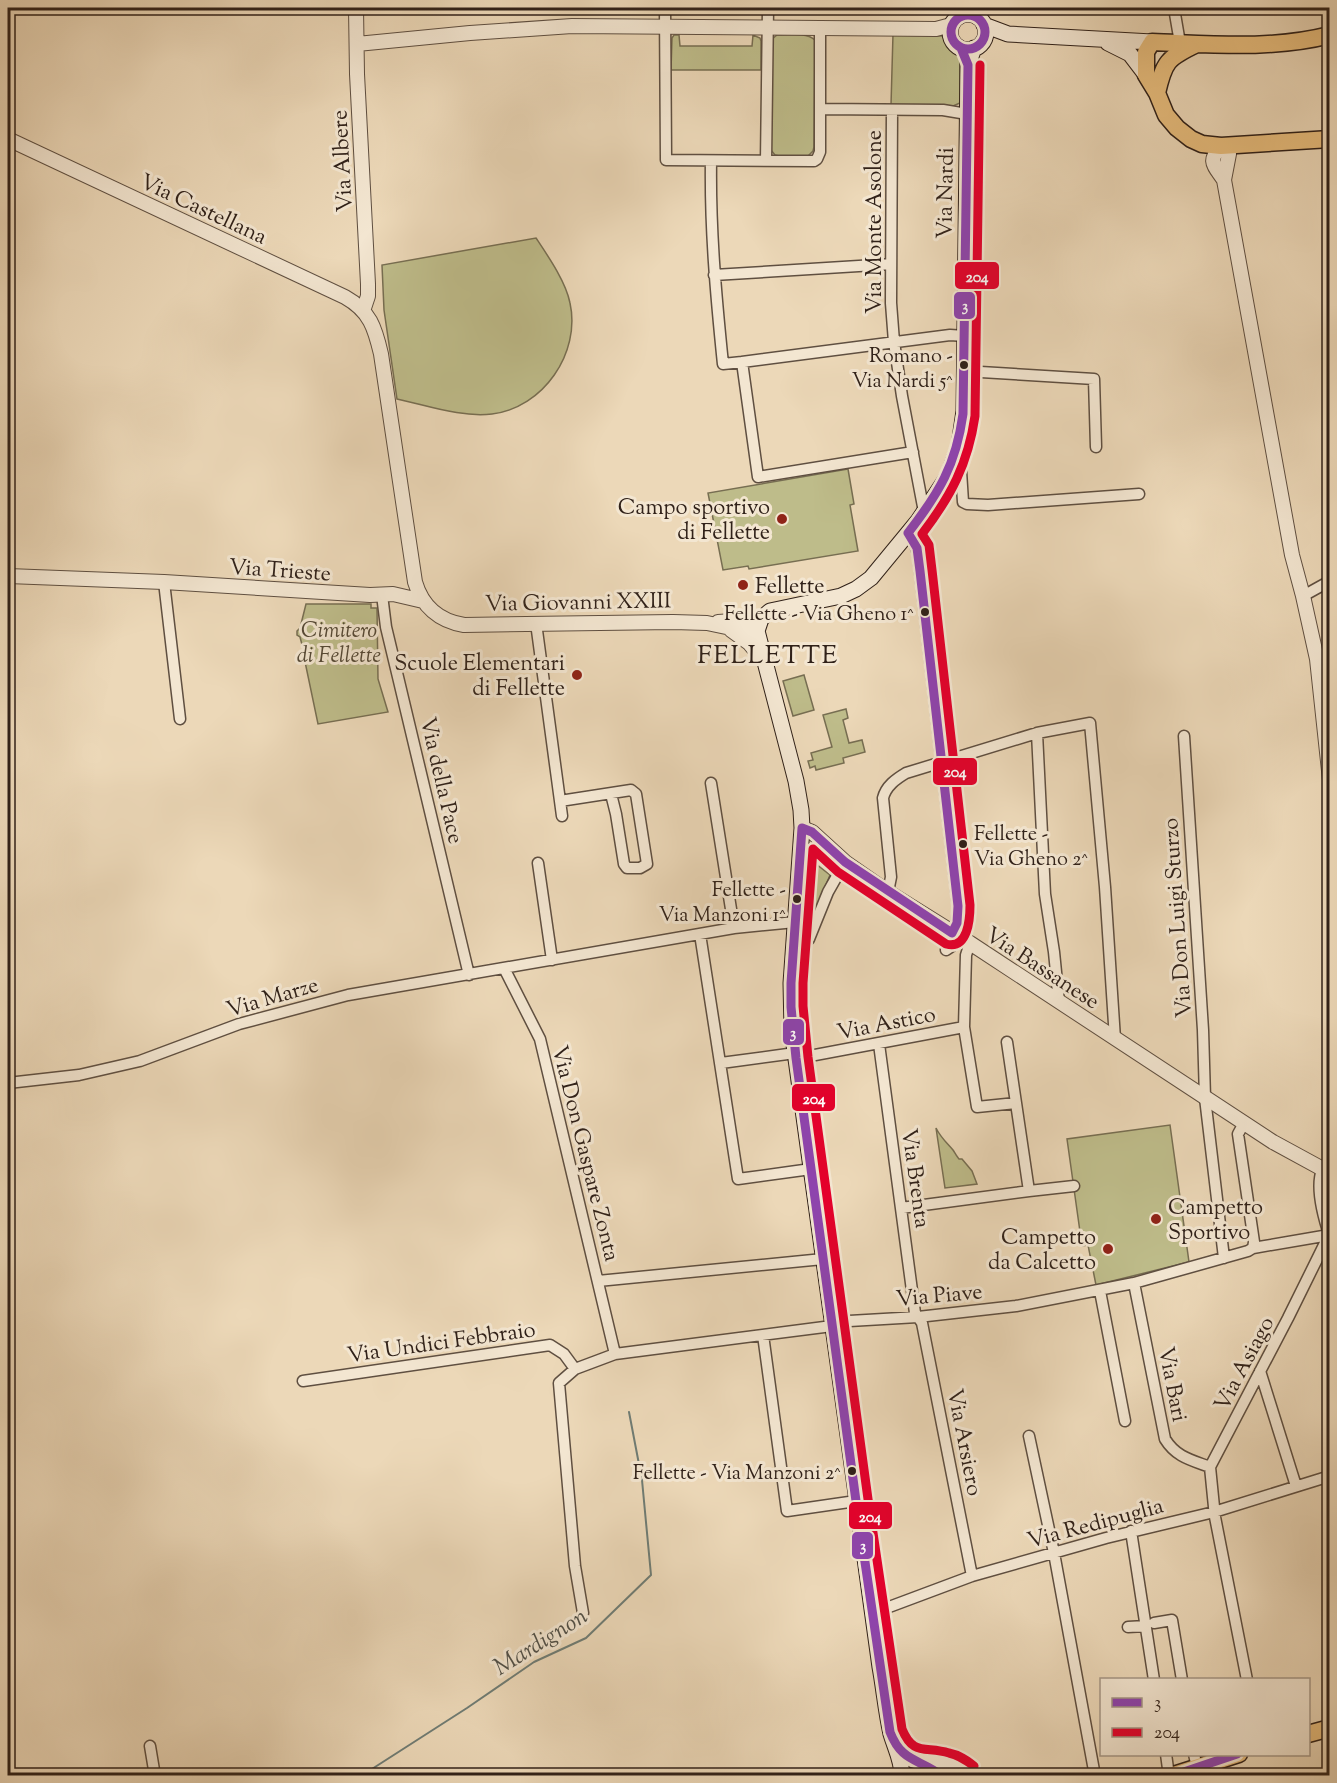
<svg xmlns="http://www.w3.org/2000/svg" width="1337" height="1783" viewBox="0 0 1337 1783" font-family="'Sorts Mill Goudy',serif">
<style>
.green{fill:#bebc8a;stroke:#776e52;stroke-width:1.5}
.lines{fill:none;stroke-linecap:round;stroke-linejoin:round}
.stream{stroke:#6f7c74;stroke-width:2}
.minor-casing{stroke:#5f4f41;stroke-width:13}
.tertiary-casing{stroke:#5f4f41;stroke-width:16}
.secondary-casing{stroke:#302119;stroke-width:17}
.primary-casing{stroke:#302119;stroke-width:19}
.minor{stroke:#f3e6d1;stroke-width:10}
.tertiary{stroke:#f3e6d1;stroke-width:14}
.secondary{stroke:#f3e6d1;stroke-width:15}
.primary{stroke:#e6bc7c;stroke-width:16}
.bus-1-casing{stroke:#f3e6d1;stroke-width:14}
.bus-2-casing{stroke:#f3e6d1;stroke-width:14}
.bus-1{stroke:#8e44ad;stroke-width:9}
.bus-2{stroke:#e4002b;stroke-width:9}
.bus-dot{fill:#302119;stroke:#f3e6d1;stroke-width:2}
.poi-dot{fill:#8f2418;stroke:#f3e6d1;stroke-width:2}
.labels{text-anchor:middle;stroke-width:6;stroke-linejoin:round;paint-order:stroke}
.bus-label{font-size:20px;fill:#302119;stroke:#f3e6d1;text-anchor:end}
.street-label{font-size:22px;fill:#302119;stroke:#f3e6d1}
.poi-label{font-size:22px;fill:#302119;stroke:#f3e6d1;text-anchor:end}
.park-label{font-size:22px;font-style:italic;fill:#544835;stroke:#f3e6d1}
.water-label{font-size:24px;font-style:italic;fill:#504f47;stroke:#f3e6d1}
.quarter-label{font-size:26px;letter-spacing:1.5px;fill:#302119;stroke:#f3e6d1}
.line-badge{stroke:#f3e6d1;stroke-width:2}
.badge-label{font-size:16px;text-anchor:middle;font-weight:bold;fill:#fff}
</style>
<rect width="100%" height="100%" fill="#ecd8b8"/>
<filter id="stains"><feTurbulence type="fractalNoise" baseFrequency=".00333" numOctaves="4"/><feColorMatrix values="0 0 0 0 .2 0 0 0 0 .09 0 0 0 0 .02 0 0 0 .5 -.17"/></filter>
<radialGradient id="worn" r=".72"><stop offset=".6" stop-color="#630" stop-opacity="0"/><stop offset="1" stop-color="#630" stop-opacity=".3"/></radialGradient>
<path class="green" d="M 893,34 L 944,36 L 951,46 L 960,55 L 960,103 L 953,106 L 891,105 Z
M 674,35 L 679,35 L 680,46 L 752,46 L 753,35 L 760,38 L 761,41 L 761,70 L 671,70 L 672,38 Z
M 777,35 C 789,35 806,32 815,40 L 814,147 L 813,151 L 808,156 L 779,156 L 775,155 L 771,150 L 772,39 Z
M 536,238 C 548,256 566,282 570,303 C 581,353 543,408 492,414 C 462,418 426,405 397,399 L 384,310 L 382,265 Z
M 848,469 L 854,504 L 850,505 L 858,551 L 749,569 L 748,566 L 723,570 L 708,493 Z
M 306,604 L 371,604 L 371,608 L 377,608 L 378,679 L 388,712 L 318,724 L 304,657 L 305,656 L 300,637 L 297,635 L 297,631 L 300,628 Z
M 804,675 L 814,710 L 793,716 L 783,681 Z
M 846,709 L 848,718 L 843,720 L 849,743 L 862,740 L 865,752 L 843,758 L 844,763 L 816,770 L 815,766 L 810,768 L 808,761 L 813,760 L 811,753 L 832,747 L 823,715 Z
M 807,857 L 830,875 L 808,928 L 805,930 L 802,926 Z
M 1170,1125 L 1189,1262 L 1096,1285 L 1088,1245 L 1082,1246 L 1067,1139 Z
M 936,1128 C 941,1138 947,1143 953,1150 C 955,1153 957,1157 959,1159 L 962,1159 L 972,1171 L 977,1184 L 945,1188 Z"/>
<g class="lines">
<path class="stream" d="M 361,1776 L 467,1708 L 534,1662 L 586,1638 L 651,1575 L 642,1480 L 629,1412"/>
<defs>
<path id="minor" d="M 665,8 L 666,160 L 814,161 L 817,159 L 820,152 L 820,27
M 1174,8 L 1180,43
M 820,109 L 943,110 L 967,114
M 892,110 L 891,303 L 894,342 L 902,396 L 924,512
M 711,161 C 710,229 716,296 723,364 L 742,362 L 758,477 L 913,452
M 766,161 L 768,8
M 714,275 L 891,264
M 742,362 L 950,335 L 965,336
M 964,371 L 1094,379 L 1096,447
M 953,465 L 961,471 L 963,502 L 967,504 L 988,505 L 1139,494
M 908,533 L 915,544 L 918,554 L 958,906 L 957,923 L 952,933
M 164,582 L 180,719
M 382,595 L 386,627 L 398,677 L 469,975
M 1303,596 L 1330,581
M 536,623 L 560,801 L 631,790 L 636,794 L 647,864 L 640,868 L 627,868 L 624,864 L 616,814 L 611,794
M 1037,733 L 1045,894 L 1054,952 L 1059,1002
M 1184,736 L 1203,1030 L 1205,1098 L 1224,1258
M 711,783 L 734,928
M 560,801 L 562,816
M 538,863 L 552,960
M 888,892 L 891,877 L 883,798 C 886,786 896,779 906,773 L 1037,733 L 1090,723 L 1105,887 L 1115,1039
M 700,934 L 738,1179 L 811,1169
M 794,940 L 809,939 L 828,892 L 845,862
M 946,950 L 952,946 L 958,936
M 504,968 L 540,1039 L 615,1354
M 1007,1042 L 1016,1103
M 879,1044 L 915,1313 L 922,1323 L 972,1576
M 815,1055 L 964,1027
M 721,1063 L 795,1053
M 8,1083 L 79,1075 L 140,1061 L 239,1024 L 348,995 L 734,928 L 795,922
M 1244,1123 L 1238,1134 L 1254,1242 L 1253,1248
M 1322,1170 C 1315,1188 1324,1219 1330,1237
M 1029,1191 L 1074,1186
M 901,1208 L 1029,1191 L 1016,1103 L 977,1107 L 964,1027 L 966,955 L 970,943
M 598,1281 L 823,1259
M 1134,1283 L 1165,1439 C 1176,1457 1191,1460 1210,1467
M 1100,1291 L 1125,1421
M 832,1322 L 918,1317 L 1016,1306 L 1134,1283 L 1248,1251 L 1253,1248 L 1329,1235
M 763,1335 L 787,1511 L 856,1501
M 1260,1371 L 1296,1486
M 303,1381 L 550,1345 L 564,1354 L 575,1369
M 1029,1436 L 1054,1553 L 1095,1776
M 1131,1531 L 1154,1680
M 583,1613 L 575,1566 L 559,1383 L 575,1369 L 615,1354 L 832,1326
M 873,1613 L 972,1576 L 1106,1538 L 1214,1512 L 1330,1476
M 1154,1623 L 1172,1620 L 1182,1680
M 1128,1627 L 1146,1626
M 1247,1680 L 1215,1517 L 1210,1467 L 1288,1318 L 1329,1235
M 150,1746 L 155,1776
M 1166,1754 L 1169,1776
M 1194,1754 L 1197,1768"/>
<path id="tertiary" d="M 356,8 L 357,74 L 368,284 L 368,296 L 363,311
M 357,44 L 470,33 L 572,26 L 936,29 L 951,25
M 8,139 L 345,297 C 370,311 375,328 381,354 L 415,582 C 422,606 439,621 464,625 L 673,622 L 707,623 L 745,631 L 757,631
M 1224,180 C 1214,165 1207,162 1221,146 L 1229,154 L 1224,180 L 1292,555 L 1303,596 L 1317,659 L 1330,780
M 8,576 L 164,582 L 370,595 L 393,594 L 423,601
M 718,622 L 761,619
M 731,630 L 749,643 L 763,660
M 802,828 L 812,832 L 845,862 L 888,892 L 970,943 L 1273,1142 L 1330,1173"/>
<path id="secondary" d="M950 32a18 18 0 1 1 36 0a18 18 0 1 1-36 0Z
M 984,25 L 1008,34 L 1152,42
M 1108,43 L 1130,54 L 1146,75
M 913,1760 C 932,1761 953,1762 967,1776
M 902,1776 C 902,1760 895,1748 891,1734 C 886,1712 884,1689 880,1667 L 792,1030 L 791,983 L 802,828 L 801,810 L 796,781 L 757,631 L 761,619 L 770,611 L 841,596 L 856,589 L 871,578 L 918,521 L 948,476 L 959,446 L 964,411 L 968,65 L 974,48"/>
<path id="primary" d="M 1152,42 L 1146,52 L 1146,75 L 1157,93 L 1166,115 L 1177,128 L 1191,139 L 1202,144 L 1221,146 L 1330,139
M 1152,42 C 1211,44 1271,50 1330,35
M 1157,93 C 1164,62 1167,58 1197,44
M 1308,1734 L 1330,1728
M 1170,1776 L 1239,1754"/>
</defs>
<use href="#minor" class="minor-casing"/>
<use href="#tertiary" class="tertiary-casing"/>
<use href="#secondary" class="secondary-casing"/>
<use href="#primary" class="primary-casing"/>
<use href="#minor" class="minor"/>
<use href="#tertiary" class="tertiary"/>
<use href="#secondary" class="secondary"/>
<use href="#primary" class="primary"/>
<defs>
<path id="bus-1" d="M951 32a17 17 0 1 1 34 0a17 17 0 1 1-34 0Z
M 942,1776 C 919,1758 902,1763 890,1732 L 856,1501 L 796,1058 L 791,1007 L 791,983 L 802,828 L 812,832 L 845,862 L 952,933 L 957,923 L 958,906 L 920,571 L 917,548 L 908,533 C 939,493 956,465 963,414 L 968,65 L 961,48
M 1172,1776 L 1237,1754"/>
<path id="bus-2" d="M 974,1766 C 966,1760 959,1755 949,1753 C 925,1746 913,1756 902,1729 L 868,1499 L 808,1057 L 803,1006 L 803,983 L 813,849 L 838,872 L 946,944 C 968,950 970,919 970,905 L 932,570 L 929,545 L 922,534 C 951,496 968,464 975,416 L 980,65"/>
</defs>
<use href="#bus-1" class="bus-1-casing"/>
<use href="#bus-2" class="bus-2-casing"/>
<use href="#bus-1" class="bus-1"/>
<use href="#bus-2" class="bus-2"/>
</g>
<g class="bus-dot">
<circle cx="964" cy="365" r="5"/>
<circle cx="925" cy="612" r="5"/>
<circle cx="963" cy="844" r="5"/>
<circle cx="797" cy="899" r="5"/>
<circle cx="852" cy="1471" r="5"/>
</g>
<g class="poi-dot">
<circle cx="782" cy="519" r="6"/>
<circle cx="743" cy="585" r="6"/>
<circle cx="577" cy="675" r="6"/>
<circle cx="1156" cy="1219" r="6"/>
<circle cx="1108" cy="1249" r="6"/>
</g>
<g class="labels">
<g class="bus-label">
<text x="953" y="362">Romano -<tspan x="953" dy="25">Via Nardi 5^</tspan></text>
<text x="914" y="620">Fellette - Via Gheno 1^</text>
<text x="974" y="840" text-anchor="start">Fellette -<tspan x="974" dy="25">Via Gheno 2^</tspan></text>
<text x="786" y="896">Fellette -<tspan x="786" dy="25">Via Manzoni 1^</tspan></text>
<text x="841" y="1479">Fellette - Via Manzoni 2^</text>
</g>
<g class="street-label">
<text transform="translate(341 161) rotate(-93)" y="8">Via Albere</text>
<text transform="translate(944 193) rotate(-89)" y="8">Via Nardi</text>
<text transform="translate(204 208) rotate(25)" y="8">Via Castellana</text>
<text transform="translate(873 222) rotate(-90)" y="8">Via Monte Asolone</text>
<text transform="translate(280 569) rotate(4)" y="8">Via Trieste</text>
<text transform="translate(578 601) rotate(-1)" y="8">Via Giovanni XXIII</text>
<text transform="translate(443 780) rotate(77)" y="8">Via della Pace</text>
<text transform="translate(1176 918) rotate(-94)" y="8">Via Don Luigi Sturzo</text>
<text transform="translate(1043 967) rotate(33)" y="8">Via Bassanese</text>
<text transform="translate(272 996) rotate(-16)" y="8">Via Marze</text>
<text transform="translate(886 1022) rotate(-11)" y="8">Via Astico</text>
<text transform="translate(587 1153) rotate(76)" y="8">Via Don Gaspare Zonta</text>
<text transform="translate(917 1178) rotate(82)" y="8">Via Brenta</text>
<text transform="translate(939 1294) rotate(-5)" y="8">Via Piave</text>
<text transform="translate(441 1341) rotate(-8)" y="8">Via Undici Febbraio</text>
<text transform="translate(1243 1363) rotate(-62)" y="8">Via Asiago</text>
<text transform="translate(1174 1384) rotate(79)" y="8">Via Bari</text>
<text transform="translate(966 1442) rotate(79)" y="8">Via Arsiero</text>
<text transform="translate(1095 1522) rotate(-15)" y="8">Via Redipuglia</text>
</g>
<g class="poi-label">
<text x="770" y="514">Campo sportivo<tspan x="770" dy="25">di Fellette</tspan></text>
<text x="755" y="593" text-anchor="start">Fellette</text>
<text x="565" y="670">Scuole Elementari<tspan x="565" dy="25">di Fellette</tspan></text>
<text x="1168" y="1214" text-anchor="start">Campetto<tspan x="1168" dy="25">Sportivo</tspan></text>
<text x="1096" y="1244">Campetto<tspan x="1096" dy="25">da Calcetto</tspan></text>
</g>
<g class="park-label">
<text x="339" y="637">Cimitero<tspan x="339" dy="25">di Fellette</tspan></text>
</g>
<g class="water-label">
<text transform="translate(540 1641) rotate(-32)" y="8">Mardignon</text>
</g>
<g class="quarter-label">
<text x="768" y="663">FELLETTE</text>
</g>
</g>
<g class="line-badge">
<rect x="954" y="261" width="46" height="29" rx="6" fill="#e4002b"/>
<rect x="953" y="291" width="23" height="29" rx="6" fill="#8e44ad"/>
<rect x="932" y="757" width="46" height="29" rx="6" fill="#e4002b"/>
<rect x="782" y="1018" width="23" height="28" rx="6" fill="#8e44ad"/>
<rect x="791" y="1083" width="45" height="29" rx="6" fill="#e4002b"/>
<rect x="848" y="1501" width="45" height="29" rx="6" fill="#e4002b"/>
<rect x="851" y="1531" width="23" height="29" rx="6" fill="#8e44ad"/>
</g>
<g class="badge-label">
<text x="977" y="282">204</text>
<text x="965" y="311">3</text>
<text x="955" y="777">204</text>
<text x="793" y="1038">3</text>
<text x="814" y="1104">204</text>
<text x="870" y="1522">204</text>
<text x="863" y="1551">3</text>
</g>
<rect width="1337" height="1783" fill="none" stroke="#ecd8b8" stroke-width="30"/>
<rect x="9" y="9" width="1319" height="1765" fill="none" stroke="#302119" stroke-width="3"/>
<rect x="15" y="15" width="1307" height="1753" fill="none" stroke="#302119" stroke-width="1.5"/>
<rect x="1100" y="1678" width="210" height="78" fill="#f3e6d1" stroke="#a59787" stroke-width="1.5"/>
<rect x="1112" y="1698" width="30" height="9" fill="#8e44ad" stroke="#a59787" stroke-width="1.5"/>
<text x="1154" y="1708" font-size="18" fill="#302119">3</text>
<rect x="1112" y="1728" width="30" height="9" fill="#e4002b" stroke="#a59787" stroke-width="1.5"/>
<text x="1154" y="1738" font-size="18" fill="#302119">204</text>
<rect width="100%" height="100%" filter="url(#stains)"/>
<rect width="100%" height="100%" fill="url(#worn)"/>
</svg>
